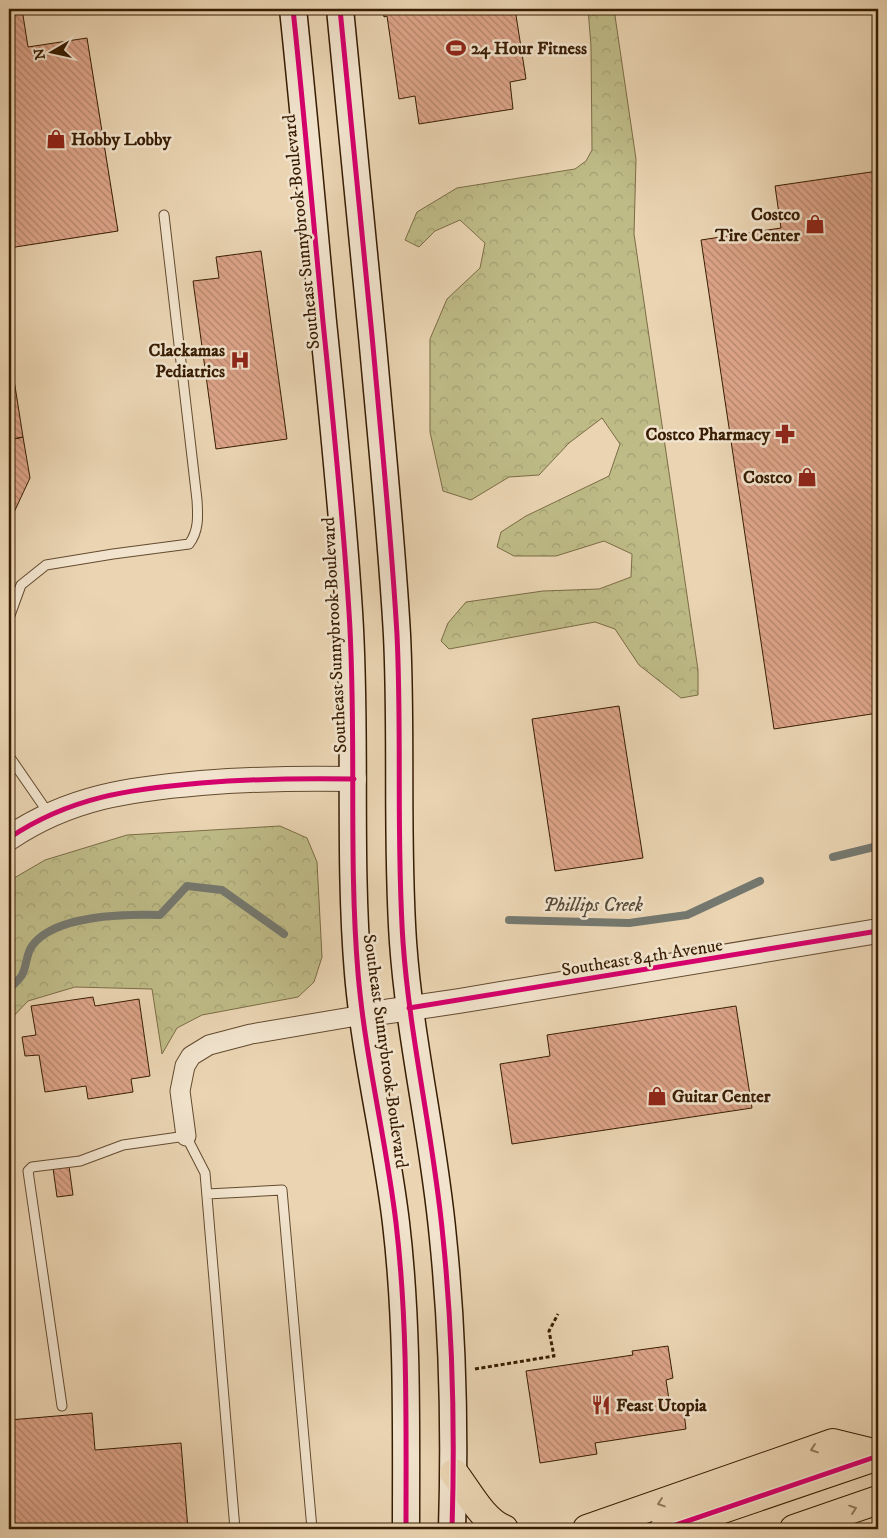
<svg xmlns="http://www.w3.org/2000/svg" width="887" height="1538" viewBox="0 0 887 1538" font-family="'IM FELL DW Pica',serif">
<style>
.forest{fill:url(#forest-crowns);stroke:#7b6c45}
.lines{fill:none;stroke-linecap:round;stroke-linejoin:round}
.stream{stroke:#74786f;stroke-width:8}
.building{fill:url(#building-back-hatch);stroke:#381d03}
.service-casing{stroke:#644b2f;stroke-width:11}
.minor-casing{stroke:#644b2f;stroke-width:21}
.tertiary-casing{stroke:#644b2f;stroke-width:26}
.secondary-casing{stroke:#381d03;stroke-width:29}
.primary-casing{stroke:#381d03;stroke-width:30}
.path{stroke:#381d03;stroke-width:3;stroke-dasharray:4 2.5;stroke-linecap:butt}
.service{stroke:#f1e3cd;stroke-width:9}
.minor{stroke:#f1e3cd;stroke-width:19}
.tertiary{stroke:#f1e3cd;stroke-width:24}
.secondary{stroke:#f1e3cd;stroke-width:26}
.primary{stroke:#ead4b2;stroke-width:28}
.cycleway-casing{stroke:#f1e3cd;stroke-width:8}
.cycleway{stroke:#d6006c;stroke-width:5}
.oneway{stroke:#91785a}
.labels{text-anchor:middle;stroke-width:5;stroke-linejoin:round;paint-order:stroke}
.poi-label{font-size:18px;font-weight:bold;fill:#381d03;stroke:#f1e3cd;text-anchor:start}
.street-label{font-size:18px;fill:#381d03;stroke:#f1e3cd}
.water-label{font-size:19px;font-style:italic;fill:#564b39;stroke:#f1e3cd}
</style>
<defs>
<pattern id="forest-crowns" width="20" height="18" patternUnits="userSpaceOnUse" patternTransform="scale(1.25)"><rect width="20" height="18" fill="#bebb87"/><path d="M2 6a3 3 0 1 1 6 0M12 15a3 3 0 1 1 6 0" fill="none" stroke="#a4a073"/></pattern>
<pattern id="building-back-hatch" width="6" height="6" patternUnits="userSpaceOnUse" patternTransform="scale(1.25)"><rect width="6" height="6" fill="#dda489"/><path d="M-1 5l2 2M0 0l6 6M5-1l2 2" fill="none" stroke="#b4856e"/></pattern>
</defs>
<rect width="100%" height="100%" fill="#ead4b2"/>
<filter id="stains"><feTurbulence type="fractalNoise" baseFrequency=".004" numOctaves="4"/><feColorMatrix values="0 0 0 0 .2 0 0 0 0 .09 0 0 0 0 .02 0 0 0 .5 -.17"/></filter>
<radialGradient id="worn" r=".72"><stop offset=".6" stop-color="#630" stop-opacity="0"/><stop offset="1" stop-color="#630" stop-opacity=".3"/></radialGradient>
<path class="forest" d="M 588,9 L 614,9 L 636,159 L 634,234 L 698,670 L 698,695 L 681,698 L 639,665 L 615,629 L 595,622 L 449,649 L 441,641 L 448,623 L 466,602 L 543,591 L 599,589 L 631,577 L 632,554 L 604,541 L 556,556 L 514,556 L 497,547 L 501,532 L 526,516 L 609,476 L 620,444 L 602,418 L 569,443 L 539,475 L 509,477 L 471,500 L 443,491 L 430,432 L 430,339 L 447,299 L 480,268 L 485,243 L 460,220 L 435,231 L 419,247 L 405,240 L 417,212 L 457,188 L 575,169 L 586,161 L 592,150 L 591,46 Z
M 280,826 L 307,838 L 317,862 L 322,957 L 314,982 L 298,997 L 202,1015 L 177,1028 L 162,1054 L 152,989 L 75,987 L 28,1001 L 9,1021 L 9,881 L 45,860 L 127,835 Z"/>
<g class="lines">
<path class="stream" d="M 833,857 L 878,846
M 509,920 L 629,923 L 687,915 L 760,881
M 9,989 C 13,985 19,980 22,975 C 27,966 26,954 32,946 C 54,915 125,914 160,915 L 187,886 L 222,890 L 284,934"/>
</g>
<path class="building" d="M 9,9 L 22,9 L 28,47 L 87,38 L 118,231 L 9,248 Z
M 383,9 L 515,9 L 526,79 L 510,82 L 513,109 L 419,124 L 415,96 L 399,99 L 387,16 L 384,17 Z
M 878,171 L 878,713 L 774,729 L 701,240 L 781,228 L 775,186 Z
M 261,251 L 287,439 L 216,449 L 193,281 L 219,278 L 216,257 Z
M 9,348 L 23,437 L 9,440 Z
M 23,437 L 30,478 L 9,523 L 9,440 Z
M 619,706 L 643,858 L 555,871 L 532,719 Z
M 93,997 L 95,1006 L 139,999 L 150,1076 L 131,1079 L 133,1092 L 88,1099 L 86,1086 L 45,1092 L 39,1055 L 25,1056 L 22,1037 L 36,1035 L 31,1006 Z
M 736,1006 L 752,1108 L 512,1144 L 500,1064 L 550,1056 L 547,1035 Z
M 69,1166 L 73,1195 L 57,1197 L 53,1168 Z
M 668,1346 L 673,1378 L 666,1380 L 670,1406 L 683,1404 L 686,1429 L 595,1443 L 597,1454 L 540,1463 L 526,1371 L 633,1355 L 632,1351 Z
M 92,1413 L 95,1450 L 181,1443 L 188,1529 L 9,1529 L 9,1420 Z"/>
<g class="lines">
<defs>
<path id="service" d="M 9,618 L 21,585 L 46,565 L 113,554 L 189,544 C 199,531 198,516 197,500 L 164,215
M 9,756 L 49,814
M 207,1194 L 282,1190 L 312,1529
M 62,1406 L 28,1171 L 32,1167 L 80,1161 L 123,1145 L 186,1136 L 205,1173 L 235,1529"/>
<path id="minor" d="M 186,1136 L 180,1091 L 185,1066 L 191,1056 L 209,1045 L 251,1034 L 363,1015"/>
<path id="tertiary" d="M 9,838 C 70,797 130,789 201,783 C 252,779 302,778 354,779
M 363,1015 L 459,1001 L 878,931"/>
<path id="secondary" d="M 293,9 C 304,113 313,217 323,322 C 333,419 343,515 349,612 C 357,732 348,853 358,973 C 365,1057 386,1139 396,1223 C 408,1324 406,1427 406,1529
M 340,9 C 352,128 364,248 375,368 C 383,457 392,546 397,635 C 402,737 396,840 403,942 C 410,1041 434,1139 443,1238 C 453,1335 455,1432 452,1529"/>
<path id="primary" d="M 454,1473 C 468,1491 483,1521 504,1529
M 587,1529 L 833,1443 L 878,1454
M 664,1529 L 878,1456
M 794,1529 L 878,1500"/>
</defs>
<use href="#service" class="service-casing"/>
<use href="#minor" class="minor-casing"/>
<use href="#tertiary" class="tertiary-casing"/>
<use href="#secondary" class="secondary-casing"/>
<use href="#primary" class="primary-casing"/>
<path class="path" d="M 475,1369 L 554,1356 L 549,1331 L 558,1314"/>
<use href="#service" class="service"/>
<use href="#minor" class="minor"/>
<use href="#tertiary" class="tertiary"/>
<use href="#secondary" class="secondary"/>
<use href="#primary" class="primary"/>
<defs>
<path id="cycleway" d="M 293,9 C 304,113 313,217 323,322 C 333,419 343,515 349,612 C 357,732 348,853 358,973 C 365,1057 386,1139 396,1223 C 408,1324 406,1427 406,1529
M 340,9 C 352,128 364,248 375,368 C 383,457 392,546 397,635 C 402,737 396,840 403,942 C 410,1041 434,1139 443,1238 C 453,1335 455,1432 452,1529
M 9,838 C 70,797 130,789 201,783 C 252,779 302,778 354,779
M 409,1008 L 878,931
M 664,1529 L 878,1456"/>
</defs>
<use href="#cycleway" class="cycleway-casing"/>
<use href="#cycleway" class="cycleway"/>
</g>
<defs><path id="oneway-chevron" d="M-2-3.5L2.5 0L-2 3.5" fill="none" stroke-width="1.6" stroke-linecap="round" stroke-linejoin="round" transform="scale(1.25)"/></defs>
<g class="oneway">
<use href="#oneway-chevron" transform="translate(814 1449) rotate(161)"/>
<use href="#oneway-chevron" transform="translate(661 1503) rotate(161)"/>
<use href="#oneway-chevron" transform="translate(853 1509) rotate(-19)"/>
</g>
<defs>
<symbol id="stadium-bare" viewBox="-9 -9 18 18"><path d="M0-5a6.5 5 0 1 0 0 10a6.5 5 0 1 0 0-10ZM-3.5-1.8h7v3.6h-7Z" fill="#8f2418" stroke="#f1e3cd" stroke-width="2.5" paint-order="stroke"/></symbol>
<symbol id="shop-bare" viewBox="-9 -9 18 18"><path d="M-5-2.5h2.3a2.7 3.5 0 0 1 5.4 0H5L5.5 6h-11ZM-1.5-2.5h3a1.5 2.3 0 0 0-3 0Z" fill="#8f2418" stroke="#f1e3cd" stroke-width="2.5" paint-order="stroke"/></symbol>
<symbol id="hospital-bare" viewBox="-9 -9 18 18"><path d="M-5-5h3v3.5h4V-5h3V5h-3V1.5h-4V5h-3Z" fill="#8f2418" stroke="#f1e3cd" stroke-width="2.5" paint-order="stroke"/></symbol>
<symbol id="pharmacy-bare" viewBox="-9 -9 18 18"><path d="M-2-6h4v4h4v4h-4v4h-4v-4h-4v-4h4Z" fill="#8f2418" stroke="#f1e3cd" stroke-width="2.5" paint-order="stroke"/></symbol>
<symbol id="restaurant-bare" viewBox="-9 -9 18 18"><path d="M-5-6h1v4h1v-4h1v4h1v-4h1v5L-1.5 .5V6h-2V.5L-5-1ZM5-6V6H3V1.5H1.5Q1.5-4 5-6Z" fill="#8f2418" stroke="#f1e3cd" stroke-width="2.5" paint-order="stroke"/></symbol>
</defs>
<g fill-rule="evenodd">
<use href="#stadium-bare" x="442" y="34" width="28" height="28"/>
<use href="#shop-bare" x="42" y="125" width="28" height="28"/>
<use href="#shop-bare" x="801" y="210" width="28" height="28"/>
<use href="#hospital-bare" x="226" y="346" width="28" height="28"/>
<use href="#pharmacy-bare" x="771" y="420" width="28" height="28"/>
<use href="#shop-bare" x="793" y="463" width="28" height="28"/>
<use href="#shop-bare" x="643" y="1082" width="28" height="28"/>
<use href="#restaurant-bare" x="587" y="1391" width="28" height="28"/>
</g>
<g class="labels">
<g class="poi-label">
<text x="471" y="54">24 Hour Fitness</text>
<text x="71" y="145">Hobby Lobby</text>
<text x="800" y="220" text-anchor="end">Costco<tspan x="800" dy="21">Tire Center</tspan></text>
<text x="225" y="356" text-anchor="end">Clackamas<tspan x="225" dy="21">Pediatrics</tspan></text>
<text x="770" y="440" text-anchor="end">Costco Pharmacy</text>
<text x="792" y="483" text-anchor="end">Costco</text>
<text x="672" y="1102">Guitar Center</text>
<text x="616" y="1411">Feast Utopia</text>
</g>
<g class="street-label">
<text transform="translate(301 232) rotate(-96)" y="6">Southeast Sunnybrook Boulevard</text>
<text transform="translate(334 635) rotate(-93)" y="6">Southeast Sunnybrook Boulevard</text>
<text transform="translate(642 957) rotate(-9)" y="6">Southeast 84th Avenue</text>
<text transform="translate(386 1051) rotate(82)" y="6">Southeast Sunnybrook Boulevard</text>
</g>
<g class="water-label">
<text x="593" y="911">Phillips Creek</text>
</g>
</g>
<rect width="887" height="1538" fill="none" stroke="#ead4b2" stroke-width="30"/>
<rect x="10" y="10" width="867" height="1518" fill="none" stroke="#381d03" stroke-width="2.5"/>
<rect x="15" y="15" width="857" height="1508" fill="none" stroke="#381d03"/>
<g transform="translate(52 52) rotate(261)" stroke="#f1e3cd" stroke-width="4" paint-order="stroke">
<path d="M0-4L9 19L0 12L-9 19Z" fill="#381d03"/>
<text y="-8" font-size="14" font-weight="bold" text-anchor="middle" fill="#381d03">N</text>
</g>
<rect width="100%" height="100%" filter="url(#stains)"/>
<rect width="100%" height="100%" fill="url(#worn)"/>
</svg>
